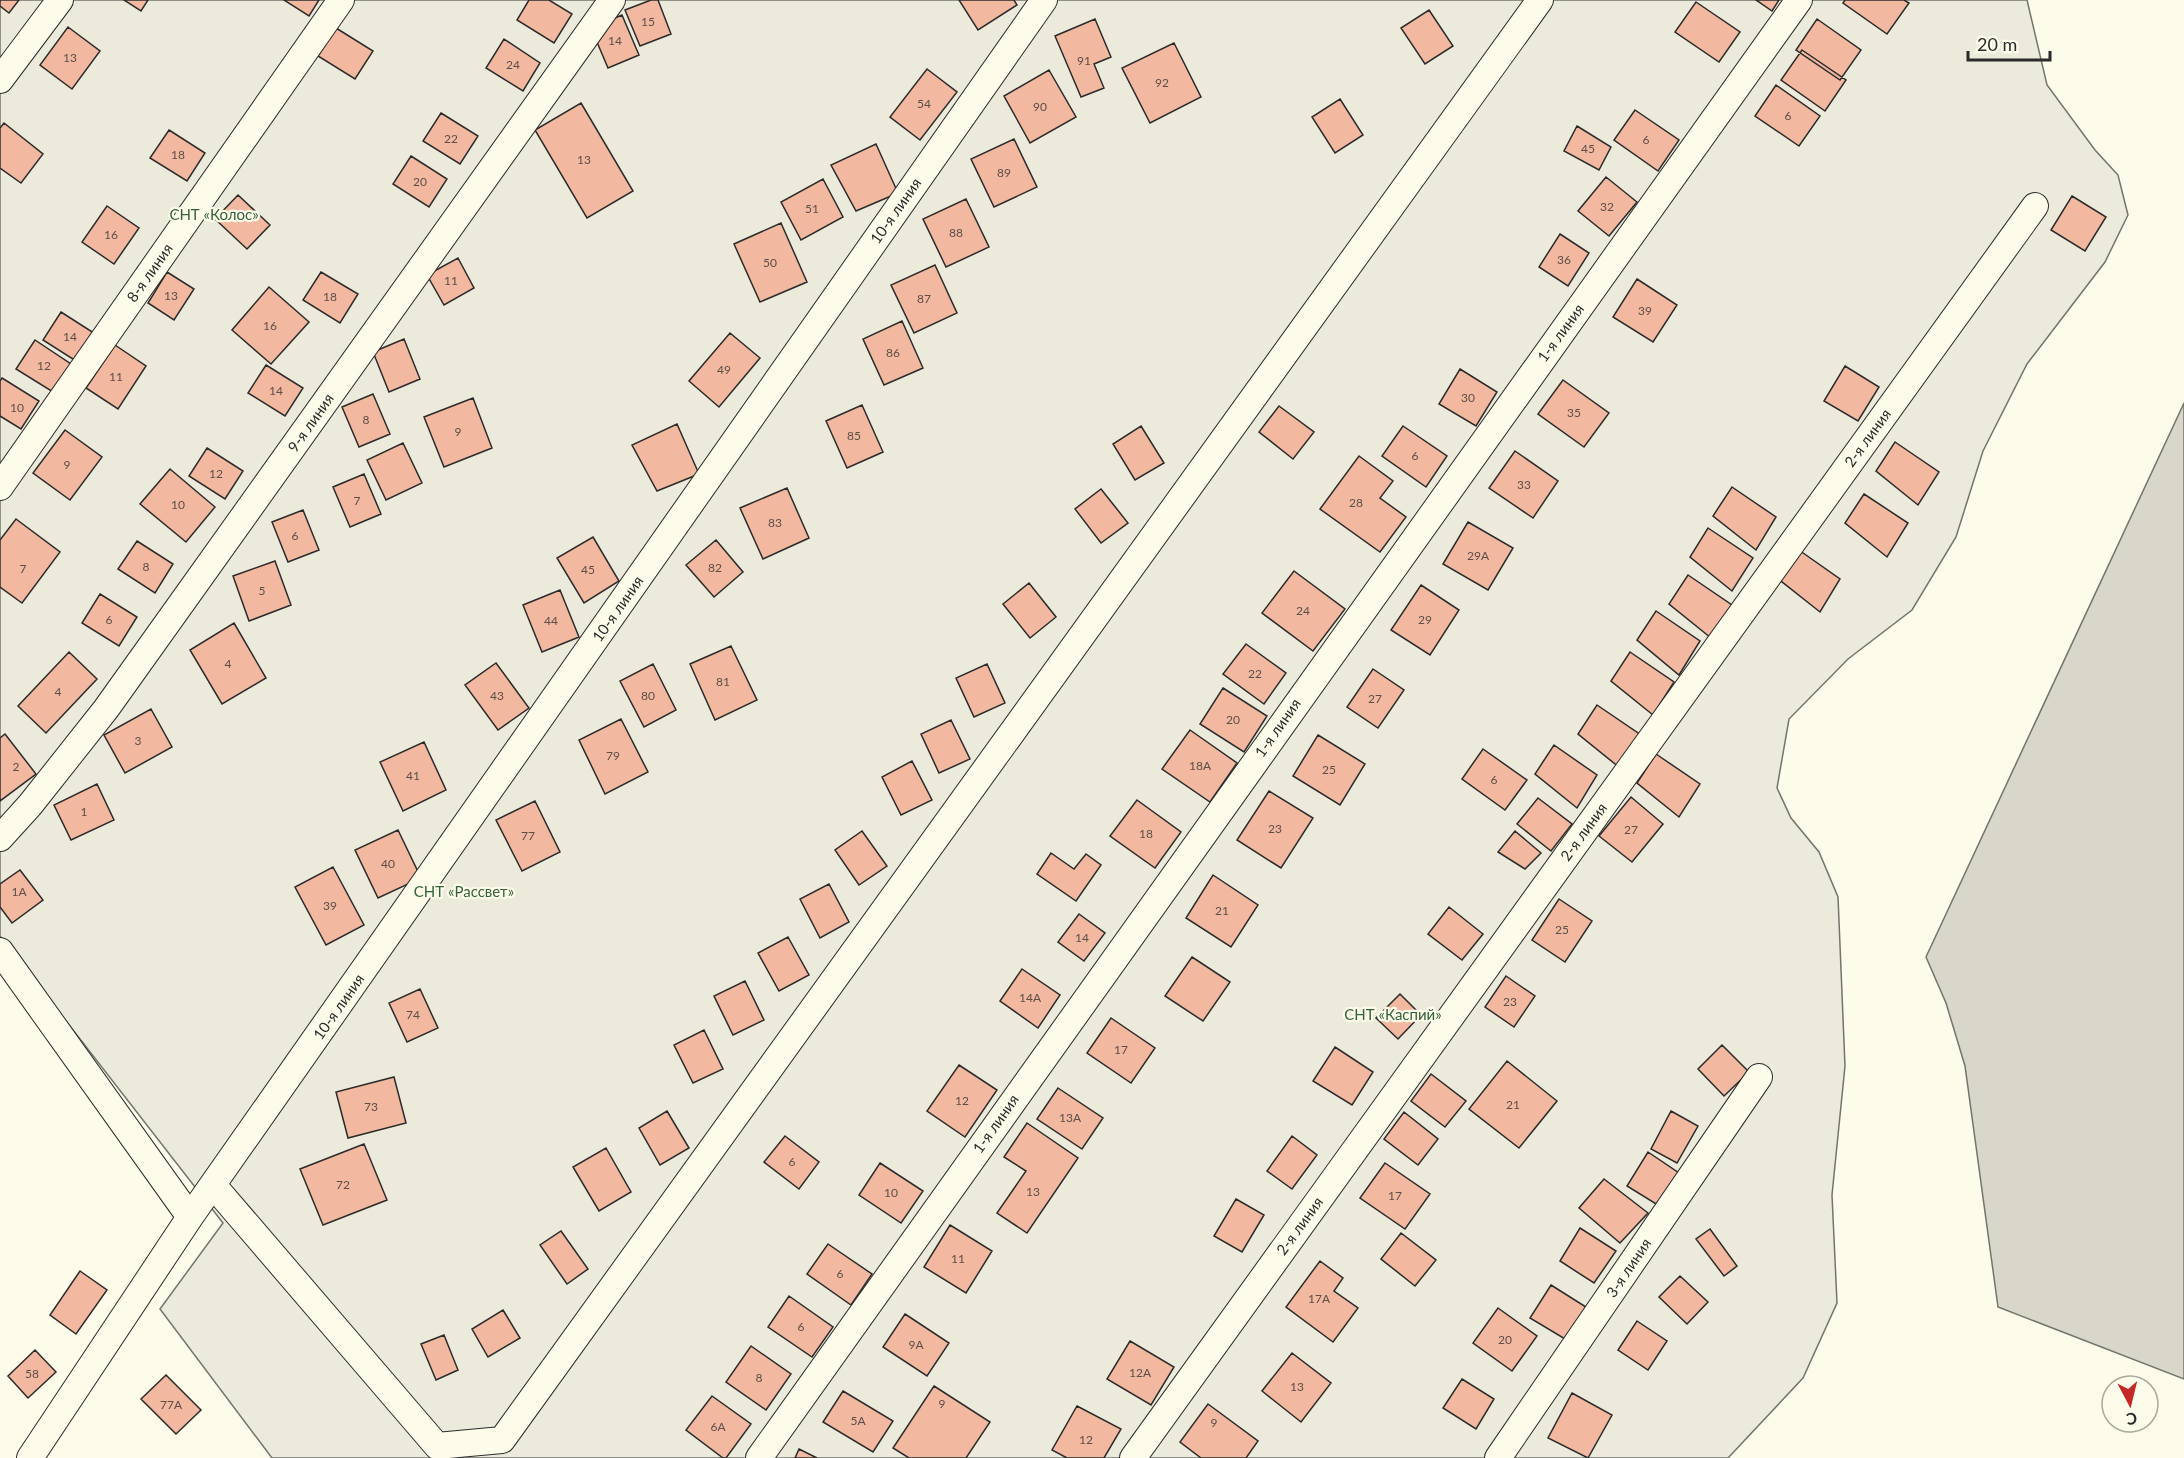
<svg xmlns="http://www.w3.org/2000/svg" width="2184" height="1458" viewBox="0 0 2184 1458" font-family="Lato,sans-serif">
<style>
.green{fill:#ecebdb;stroke:#74746e;stroke-width:1.5}
.water{fill:#d8d7c9;stroke:#74746e;stroke-width:1.5}
.building{fill:#f2b8a0;stroke:#2b2b2b;stroke-width:1.5}
.lines{fill:none;stroke-linecap:round;stroke-linejoin:round}
.street-casing{stroke:#2b2b2b;stroke-width:28}
.street{stroke:#fdfbea;stroke-width:26}
.labels{text-anchor:middle;stroke-width:4.5;stroke-linejoin:round;paint-order:stroke}
.number-label{font-size:12px;fill:#5d4e48}
.street-label{font-size:15px;fill:#2b2b2b;stroke:#fdfbea}
.park-label{font-size:15px;fill:#34623c;stroke:#fdfbea}
</style>
<rect width="100%" height="100%" fill="#fdfbea"/>
<path class="green" d="M 0,0 L 2027,0 L 2047,85 L 2095,150 L 2118,175 L 2128,215 L 2105,262 L 2027,364 L 1983,451 L 1956,537 L 1912,610 L 1848,659 L 1789,719 L 1777,788 L 1791,818 L 1819,852 L 1838,897 L 1845,1066 L 1832,1195 L 1837,1303 L 1803,1378 L 1728,1458 L 272,1458 L 160,1309 L 223,1223 L 0,936 Z"/>
<path class="water" d="M 2184,403 L 2184,1379 L 1998,1307 L 1965,1066 L 1946,1003 L 1926,957 Z"/>
<path class="building" d="M 0,0 L 19,0 L 9,13 L 0,6 Z
M 124,0 L 148,0 L 141,11 Z
M 284,0 L 319,0 L 309,16 Z
M 529,0 L 549,0 L 572,14 L 554,43 L 517,20 Z
M 651,0 L 658,0 L 671,34 L 640,46 L 625,10 Z
M 959,0 L 1014,0 L 1017,5 L 978,30 Z
M 1756,0 L 1779,0 L 1772,11 Z
M 1845,0 L 1904,0 L 1909,3 L 1887,34 L 1843,3 Z
M 1696,2 L 1740,32 L 1719,62 L 1675,32 Z
M 1429,10 L 1453,46 L 1425,64 L 1401,28 Z
M 622,15 L 639,55 L 608,68 L 591,28 Z
M 1095,19 L 1111,57 L 1094,64 L 1104,88 L 1081,97 L 1055,36 Z
M 1817,19 L 1861,50 L 1840,80 L 1796,50 Z
M 68,27 L 100,51 L 72,89 L 40,65 Z
M 336,28 L 373,51 L 355,79 L 318,56 Z
M 504,39 L 540,63 L 523,91 L 486,68 Z
M 1174,43 L 1201,97 L 1150,123 L 1122,68 Z
M 1802,50 L 1846,80 L 1825,111 L 1781,80 Z
M 927,69 L 957,92 L 920,140 L 890,117 Z
M 1049,70 L 1076,117 L 1030,143 L 1004,96 Z
M 1776,85 L 1820,116 L 1799,146 L 1755,116 Z
M 1340,99 L 1363,135 L 1335,153 L 1312,117 Z
M 581,103 L 633,191 L 587,218 L 535,130 Z
M 1635,110 L 1679,140 L 1658,171 L 1614,140 Z
M 441,113 L 478,136 L 460,164 L 423,141 Z
M 4,123 L 43,154 L 21,183 L 0,168 L 0,128 Z
M 1577,126 L 1611,147 L 1599,170 L 1564,151 Z
M 169,130 L 205,153 L 187,181 L 150,158 Z
M 1014,139 L 1037,187 L 994,207 L 971,159 Z
M 876,144 L 898,193 L 856,211 L 831,165 Z
M 411,156 L 447,179 L 429,207 L 393,184 Z
M 1606,177 L 1637,202 L 1609,236 L 1578,211 Z
M 823,179 L 843,217 L 801,240 L 781,202 Z
M 238,195 L 270,225 L 247,249 L 215,219 Z
M 2072,196 L 2106,217 L 2085,251 L 2051,230 Z
M 966,199 L 989,247 L 946,267 L 923,219 Z
M 107,206 L 139,228 L 114,264 L 82,242 Z
M 781,223 L 807,282 L 760,302 L 734,244 Z
M 1560,234 L 1589,253 L 1568,286 L 1539,267 Z
M 458,258 L 474,288 L 444,305 L 427,275 Z
M 935,265 L 957,313 L 914,333 L 891,285 Z
M 167,272 L 194,289 L 174,320 L 148,303 Z
M 321,272 L 358,294 L 340,323 L 303,300 Z
M 1637,279 L 1677,305 L 1653,342 L 1613,317 Z
M 269,287 L 309,322 L 271,364 L 232,330 Z
M 61,312 L 97,335 L 79,363 L 43,340 Z
M 902,321 L 923,368 L 884,385 L 863,339 Z
M 730,333 L 760,358 L 719,407 L 689,381 Z
M 404,339 L 420,379 L 389,392 L 373,352 Z
M 35,340 L 71,364 L 53,392 L 16,369 Z
M 115,345 L 146,366 L 118,409 L 86,388 Z
M 266,365 L 303,388 L 285,416 L 248,393 Z
M 1845,366 L 1879,387 L 1858,421 L 1824,401 Z
M 1460,369 L 1497,392 L 1476,426 L 1439,404 Z
M 2,378 L 39,401 L 21,429 L 0,416 L 0,381 Z
M 1563,380 L 1609,413 L 1584,447 L 1538,414 Z
M 373,394 L 390,434 L 359,447 L 342,407 Z
M 473,398 L 492,448 L 444,467 L 424,417 Z
M 862,405 L 883,452 L 847,468 L 826,421 Z
M 1279,406 L 1314,432 L 1293,459 L 1259,432 Z
M 677,424 L 699,474 L 657,491 L 632,445 Z
M 1141,426 L 1164,463 L 1135,480 L 1113,444 Z
M 1403,426 L 1447,456 L 1426,487 L 1382,456 Z
M 65,430 L 102,457 L 70,500 L 33,473 Z
M 1895,442 L 1939,472 L 1918,505 L 1876,471 Z
M 403,443 L 422,483 L 386,500 L 367,460 Z
M 207,448 L 243,471 L 225,499 L 189,476 Z
M 1515,451 L 1558,481 L 1533,518 L 1489,488 Z
M 1359,456 L 1393,481 L 1380,498 L 1406,517 L 1380,552 L 1320,509 Z
M 170,469 L 215,507 L 186,542 L 140,504 Z
M 364,474 L 381,514 L 350,527 L 333,487 Z
M 1732,487 L 1776,517 L 1756,550 L 1713,516 Z
M 787,488 L 809,538 L 763,559 L 740,508 Z
M 1101,489 L 1128,523 L 1101,543 L 1075,509 Z
M 1864,494 L 1908,523 L 1887,557 L 1845,523 Z
M 303,510 L 319,550 L 288,562 L 272,522 Z
M 16,519 L 60,552 L 22,603 L 0,587 L 0,540 Z
M 1468,522 L 1513,548 L 1488,590 L 1443,564 Z
M 1708,528 L 1753,558 L 1732,591 L 1690,557 Z
M 593,537 L 619,581 L 584,603 L 557,558 Z
M 716,540 L 743,572 L 714,597 L 686,565 Z
M 137,541 L 173,564 L 155,593 L 118,569 Z
M 1796,548 L 1840,579 L 1820,612 L 1777,578 Z
M 275,561 L 291,605 L 249,621 L 233,576 Z
M 1294,571 L 1345,609 L 1313,651 L 1262,613 Z
M 1688,575 L 1732,605 L 1711,638 L 1669,604 Z
M 1029,583 L 1056,617 L 1030,638 L 1003,604 Z
M 1421,585 L 1459,610 L 1430,655 L 1391,630 Z
M 560,590 L 579,637 L 542,652 L 523,605 Z
M 100,594 L 137,617 L 119,646 L 82,623 Z
M 1656,611 L 1700,641 L 1679,675 L 1637,640 Z
M 234,623 L 266,678 L 222,704 L 190,650 Z
M 1246,644 L 1286,673 L 1264,704 L 1223,674 Z
M 731,646 L 757,700 L 715,720 L 690,664 Z
M 69,652 L 97,679 L 46,733 L 18,706 Z
M 1630,652 L 1674,682 L 1653,715 L 1611,681 Z
M 496,663 L 529,708 L 498,730 L 465,685 Z
M 653,664 L 676,710 L 644,727 L 620,681 Z
M 987,664 L 1005,703 L 974,717 L 956,678 Z
M 1373,669 L 1404,690 L 1378,728 L 1347,707 Z
M 1223,688 L 1267,716 L 1244,752 L 1200,724 Z
M 1597,705 L 1641,735 L 1620,768 L 1578,734 Z
M 151,709 L 172,747 L 125,773 L 104,735 Z
M 621,719 L 648,772 L 605,794 L 579,740 Z
M 951,720 L 970,759 L 939,773 L 921,734 Z
M 1190,730 L 1237,763 L 1210,802 L 1162,769 Z
M 5,734 L 36,774 L 0,801 L 0,738 Z
M 1318,735 L 1365,764 L 1340,805 L 1293,776 Z
M 424,742 L 446,790 L 403,811 L 380,762 Z
M 1554,745 L 1597,775 L 1577,808 L 1535,774 Z
M 1483,749 L 1527,780 L 1505,810 L 1462,779 Z
M 1656,754 L 1700,784 L 1679,817 L 1637,783 Z
M 912,761 L 932,800 L 901,815 L 882,777 Z
M 97,784 L 114,820 L 71,840 L 54,805 Z
M 1269,791 L 1313,818 L 1281,868 L 1237,840 Z
M 1631,797 L 1663,824 L 1632,862 L 1599,836 Z
M 1538,798 L 1572,824 L 1551,851 L 1517,824 Z
M 1137,800 L 1181,832 L 1155,868 L 1110,836 Z
M 535,801 L 560,852 L 522,871 L 496,820 Z
M 398,830 L 421,878 L 378,898 L 355,850 Z
M 862,831 L 887,866 L 859,885 L 835,850 Z
M 1515,831 L 1541,853 L 1525,869 L 1498,852 Z
M 1051,853 L 1074,869 L 1086,854 L 1101,865 L 1076,901 L 1037,874 Z
M 333,867 L 364,925 L 326,945 L 295,887 Z
M 20,870 L 43,900 L 12,923 L 0,907 L 0,884 Z
M 1213,875 L 1258,905 L 1231,947 L 1186,918 Z
M 829,884 L 849,922 L 820,938 L 800,899 Z
M 1559,899 L 1592,921 L 1565,962 L 1532,940 Z
M 1449,907 L 1483,934 L 1462,960 L 1428,934 Z
M 1079,914 L 1105,933 L 1084,961 L 1058,942 Z
M 788,937 L 809,975 L 779,991 L 758,953 Z
M 1192,957 L 1230,982 L 1203,1021 L 1165,996 Z
M 1022,969 L 1060,995 L 1038,1028 L 1000,1001 Z
M 1506,976 L 1535,996 L 1514,1027 L 1485,1007 Z
M 745,981 L 764,1020 L 733,1035 L 714,996 Z
M 420,989 L 438,1028 L 407,1042 L 389,1003 Z
M 1400,994 L 1421,1015 L 1398,1039 L 1376,1018 Z
M 1111,1018 L 1155,1048 L 1131,1083 L 1087,1053 Z
M 704,1030 L 723,1069 L 693,1083 L 674,1045 Z
M 1722,1045 L 1749,1072 L 1724,1096 L 1698,1069 Z
M 1335,1047 L 1373,1072 L 1352,1105 L 1313,1081 Z
M 1507,1061 L 1557,1101 L 1519,1148 L 1469,1109 Z
M 959,1065 L 997,1090 L 965,1137 L 927,1111 Z
M 1431,1074 L 1466,1101 L 1445,1127 L 1411,1101 Z
M 394,1077 L 406,1123 L 348,1138 L 336,1092 Z
M 1058,1088 L 1103,1118 L 1082,1149 L 1037,1119 Z
M 667,1111 L 689,1148 L 660,1165 L 639,1128 Z
M 1671,1111 L 1698,1126 L 1677,1163 L 1651,1149 Z
M 1404,1112 L 1438,1139 L 1418,1165 L 1384,1139 Z
M 1027,1123 L 1078,1158 L 1027,1233 L 997,1213 L 1026,1171 L 1004,1157 Z
M 785,1136 L 819,1162 L 799,1189 L 764,1162 Z
M 1292,1136 L 1317,1155 L 1292,1189 L 1267,1171 Z
M 364,1144 L 387,1200 L 323,1225 L 300,1169 Z
M 606,1148 L 631,1192 L 599,1211 L 573,1167 Z
M 1648,1152 L 1682,1175 L 1661,1207 L 1627,1186 Z
M 880,1163 L 923,1191 L 901,1223 L 859,1195 Z
M 1385,1163 L 1430,1194 L 1405,1229 L 1360,1198 Z
M 1604,1179 L 1648,1213 L 1620,1243 L 1579,1208 Z
M 1236,1199 L 1264,1215 L 1242,1252 L 1214,1236 Z
M 950,1225 L 992,1251 L 966,1293 L 924,1267 Z
M 1580,1228 L 1616,1251 L 1594,1283 L 1560,1261 Z
M 1710,1229 L 1737,1266 L 1724,1276 L 1696,1239 Z
M 561,1231 L 588,1269 L 567,1284 L 540,1245 Z
M 1401,1233 L 1436,1260 L 1415,1286 L 1381,1259 Z
M 828,1244 L 872,1274 L 851,1305 L 807,1274 Z
M 1320,1261 L 1343,1278 L 1334,1291 L 1358,1308 L 1333,1342 L 1286,1307 Z
M 80,1271 L 107,1290 L 76,1334 L 50,1315 Z
M 1680,1276 L 1708,1302 L 1687,1324 L 1659,1297 Z
M 1551,1285 L 1586,1307 L 1565,1339 L 1530,1318 Z
M 789,1296 L 833,1327 L 812,1357 L 768,1327 Z
M 1498,1308 L 1537,1336 L 1512,1371 L 1473,1343 Z
M 503,1310 L 520,1338 L 488,1357 L 472,1329 Z
M 905,1314 L 949,1343 L 927,1376 L 883,1347 Z
M 1637,1321 L 1667,1341 L 1648,1370 L 1618,1350 Z
M 444,1335 L 458,1370 L 436,1380 L 421,1344 Z
M 1130,1341 L 1174,1367 L 1151,1405 L 1107,1379 Z
M 751,1346 L 791,1374 L 766,1410 L 726,1382 Z
M 35,1350 L 56,1372 L 28,1398 L 8,1376 Z
M 1292,1353 L 1331,1383 L 1301,1422 L 1262,1391 Z
M 166,1375 L 201,1410 L 176,1434 L 141,1399 Z
M 1462,1379 L 1494,1399 L 1476,1429 L 1443,1408 Z
M 934,1386 L 990,1422 L 966,1458 L 909,1458 L 893,1448 Z
M 843,1391 L 893,1421 L 873,1452 L 823,1422 Z
M 1572,1393 L 1612,1415 L 1588,1458 L 1548,1438 Z
M 712,1396 L 751,1424 L 726,1458 L 723,1458 L 686,1430 Z
M 1208,1404 L 1258,1441 L 1246,1458 L 1201,1458 L 1180,1442 Z
M 1077,1406 L 1121,1429 L 1104,1458 L 1067,1458 L 1052,1450 Z
M 799,1449 L 817,1458 L 795,1458 Z"/>
<g class="lines">
<defs>
<path id="street" d="M 0,80 L 60,0
M 0,487 L 341,0
M 0,838 L 30,805 L 106,709 L 612,0
M 0,951 L 190,1217
M 213,1185 L 437,1446 L 502,1440 L 1540,0
M 30,1458 L 190,1217 L 1044,0
M 759,1458 L 1799,0
M 1133,1458 L 2035,206
M 1498,1458 L 1759,1077"/>
</defs>
<use href="#street" class="street-casing"/>
<use href="#street" class="street"/>
</g>
<g class="labels">
<g class="number-label">
<text x="648" y="26">15</text>
<text x="615" y="45">14</text>
<text x="70" y="62">13</text>
<text x="1084" y="65">91</text>
<text x="513" y="69">24</text>
<text x="1162" y="87">92</text>
<text x="924" y="108">54</text>
<text x="1040" y="111">90</text>
<text x="1788" y="120">6</text>
<text x="451" y="143">22</text>
<text x="1646" y="144">6</text>
<text x="1588" y="153">45</text>
<text x="178" y="159">18</text>
<text x="584" y="164">13</text>
<text x="1004" y="177">89</text>
<text x="420" y="186">20</text>
<text x="1607" y="211">32</text>
<text x="812" y="213">51</text>
<text x="956" y="237">88</text>
<text x="111" y="239">16</text>
<text x="1564" y="264">36</text>
<text x="770" y="267">50</text>
<text x="451" y="285">11</text>
<text x="171" y="300">13</text>
<text x="330" y="301">18</text>
<text x="924" y="303">87</text>
<text x="1645" y="315">39</text>
<text x="270" y="330">16</text>
<text x="70" y="341">14</text>
<text x="893" y="357">86</text>
<text x="44" y="370">12</text>
<text x="724" y="374">49</text>
<text x="116" y="381">11</text>
<text x="276" y="395">14</text>
<text x="1468" y="402">30</text>
<text x="17" y="412">10</text>
<text x="1574" y="417">35</text>
<text x="366" y="424">8</text>
<text x="458" y="436">9</text>
<text x="854" y="440">85</text>
<text x="1415" y="460">6</text>
<text x="67" y="469">9</text>
<text x="216" y="478">12</text>
<text x="1524" y="489">33</text>
<text x="357" y="505">7</text>
<text x="1356" y="507">28</text>
<text x="178" y="509">10</text>
<text x="775" y="527">83</text>
<text x="295" y="540">6</text>
<text x="1478" y="560">29А</text>
<text x="146" y="571">8</text>
<text x="715" y="572">82</text>
<text x="23" y="573">7</text>
<text x="588" y="574">45</text>
<text x="262" y="595">5</text>
<text x="1303" y="615">24</text>
<text x="109" y="624">6</text>
<text x="1425" y="624">29</text>
<text x="551" y="625">44</text>
<text x="228" y="668">4</text>
<text x="1255" y="678">22</text>
<text x="723" y="686">81</text>
<text x="58" y="696">4</text>
<text x="497" y="700">43</text>
<text x="648" y="700">80</text>
<text x="1375" y="703">27</text>
<text x="1233" y="724">20</text>
<text x="138" y="745">3</text>
<text x="613" y="760">79</text>
<text x="1200" y="770">18А</text>
<text x="16" y="771">2</text>
<text x="1329" y="774">25</text>
<text x="413" y="780">41</text>
<text x="1494" y="784">6</text>
<text x="84" y="816">1</text>
<text x="1275" y="833">23</text>
<text x="1631" y="834">27</text>
<text x="1146" y="838">18</text>
<text x="528" y="840">77</text>
<text x="388" y="868">40</text>
<text x="19" y="896">1А</text>
<text x="330" y="910">39</text>
<text x="1222" y="915">21</text>
<text x="1562" y="934">25</text>
<text x="1082" y="942">14</text>
<text x="1030" y="1002">14А</text>
<text x="1510" y="1006">23</text>
<text x="413" y="1019">74</text>
<text x="1121" y="1054">17</text>
<text x="962" y="1105">12</text>
<text x="1513" y="1109">21</text>
<text x="371" y="1111">73</text>
<text x="1070" y="1122">13А</text>
<text x="792" y="1166">6</text>
<text x="343" y="1189">72</text>
<text x="1033" y="1196">13</text>
<text x="891" y="1197">10</text>
<text x="1395" y="1200">17</text>
<text x="958" y="1263">11</text>
<text x="840" y="1278">6</text>
<text x="1319" y="1303">17А</text>
<text x="801" y="1331">6</text>
<text x="1505" y="1344">20</text>
<text x="916" y="1349">9А</text>
<text x="1140" y="1377">12А</text>
<text x="32" y="1378">58</text>
<text x="759" y="1382">8</text>
<text x="1297" y="1391">13</text>
<text x="942" y="1408">9</text>
<text x="171" y="1409">77А</text>
<text x="858" y="1425">5А</text>
<text x="1214" y="1427">9</text>
<text x="718" y="1431">6А</text>
<text x="1086" y="1444">12</text>
</g>
<g class="street-label">
<text transform="translate(896 211) rotate(-55)" y="5">10-я линия</text>
<text transform="translate(150 273) rotate(-55)" y="5">8-я линия</text>
<text transform="translate(1561 333) rotate(-54)" y="5">1-я линия</text>
<text transform="translate(311 423) rotate(-55)" y="5">9-я линия</text>
<text transform="translate(1868 438) rotate(-54)" y="5">2-я линия</text>
<text transform="translate(618 609) rotate(-55)" y="5">10-я линия</text>
<text transform="translate(1278 728) rotate(-55)" y="5">1-я линия</text>
<text transform="translate(1584 832) rotate(-54)" y="5">2-я линия</text>
<text transform="translate(339 1007) rotate(-55)" y="5">10-я линия</text>
<text transform="translate(996 1124) rotate(-55)" y="5">1-я линия</text>
<text transform="translate(1300 1226) rotate(-54)" y="5">2-я линия</text>
<text transform="translate(1629 1268) rotate(-56)" y="5">3-я линия</text>
</g>
<g class="park-label">
<text x="214" y="220">СНТ «Колос»</text>
<text x="464" y="897">СНТ «Рассвет»</text>
<text x="1393" y="1020">СНТ «Каспий»</text>
</g>
</g>
<g transform="translate(2130 1404) rotate(173)"><circle r="28" fill="#fdfbea" stroke="#a9a89e" stroke-width="1.5"/>
<path d="M0-4.5L10 22L0 15L-10 22Z" fill="#c62828"/>
<text y="-9" font-size="16" font-weight="bold" text-anchor="middle" fill="#2b2b2b">С</text>
</g>
<path d="M1968 51v9h82v-9" fill="none" stroke="#2b2b2b" stroke-width="3"/>
<text x="1977" y="51" font-size="18" fill="#2b2b2b" stroke="#fdfbea" stroke-width="4.5" paint-order="stroke">20 m</text>
</svg>
